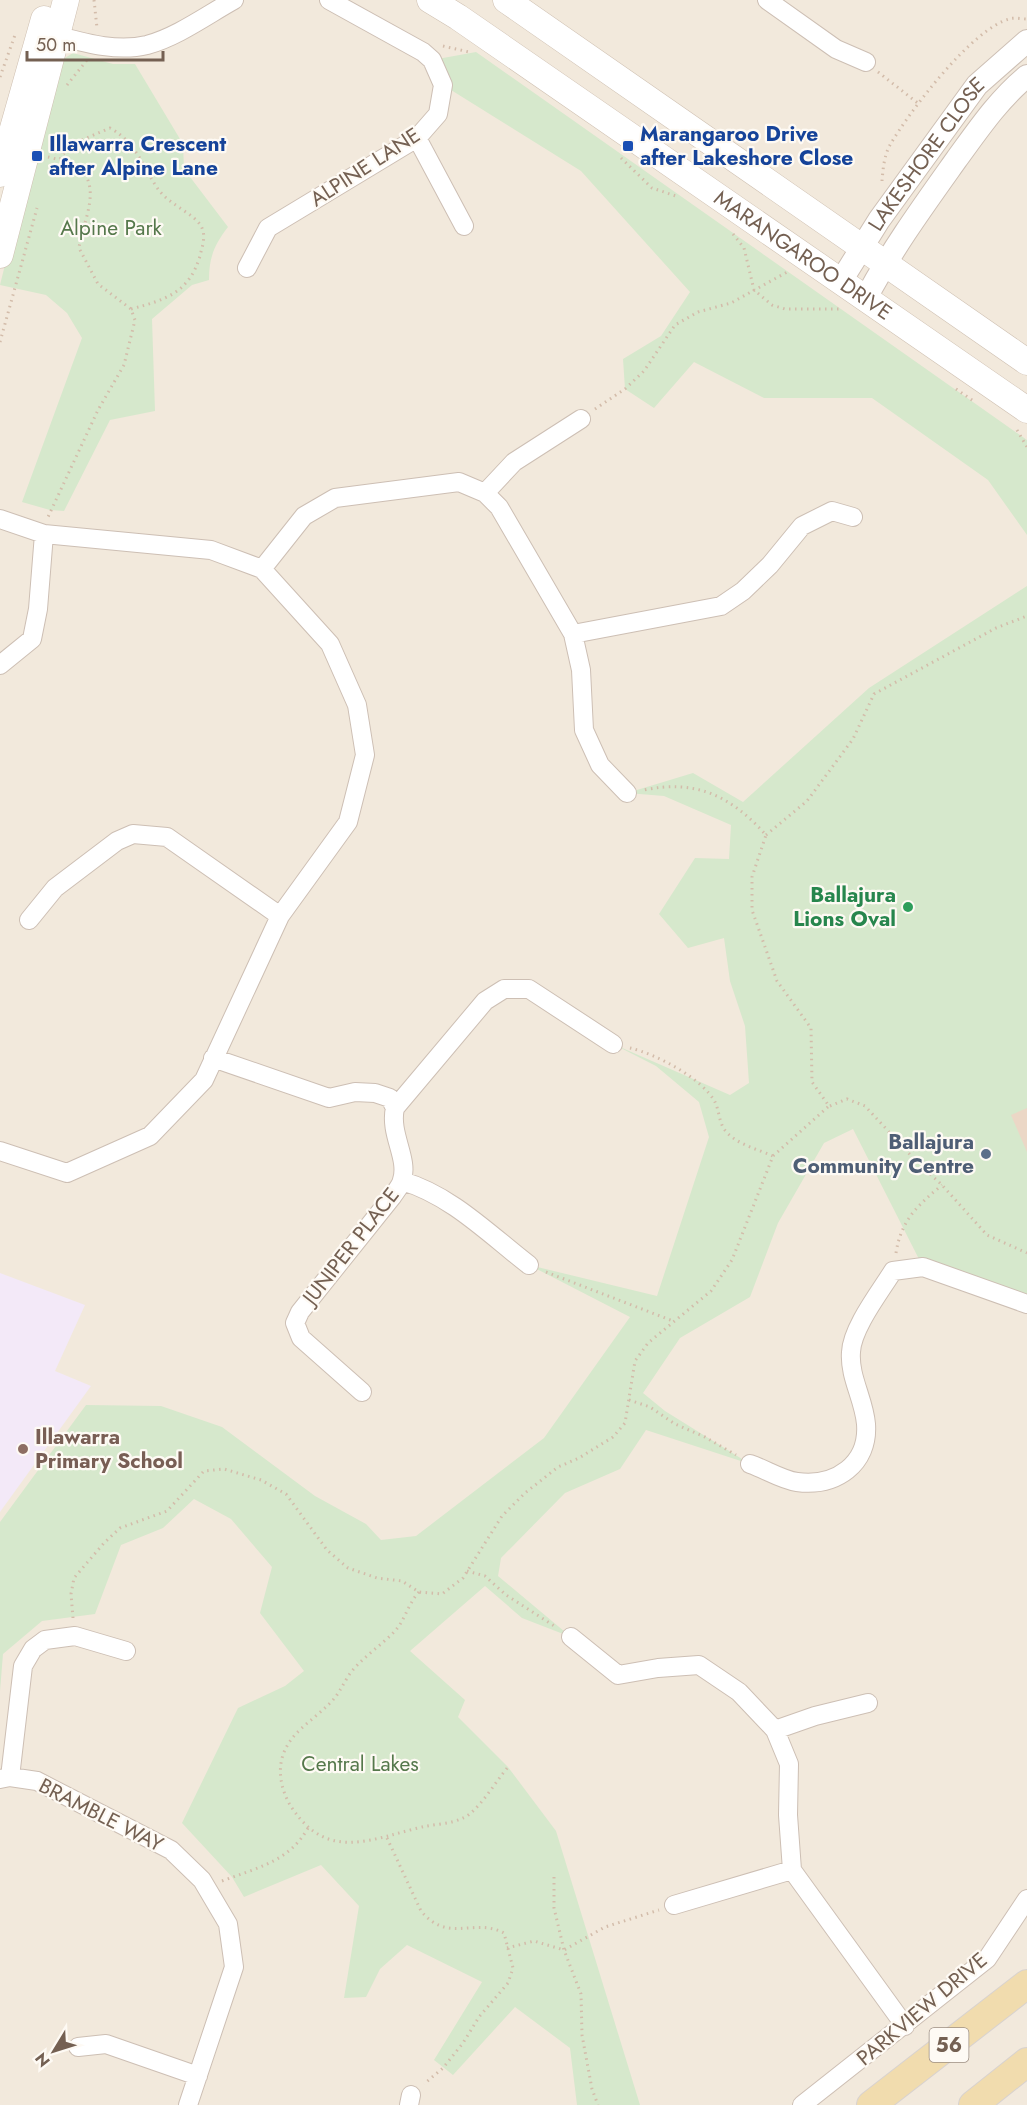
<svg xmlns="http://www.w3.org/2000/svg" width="1027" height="2105" viewBox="0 0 1027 2105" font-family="Jost,sans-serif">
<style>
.residential{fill:#f2e9dc}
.education{fill:#f3e9f8}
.green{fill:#d6e8cc}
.building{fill:#ebd7c6}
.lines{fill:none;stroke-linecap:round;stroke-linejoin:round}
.minor-casing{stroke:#cdbfb4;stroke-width:20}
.tertiary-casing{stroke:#cdbfb4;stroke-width:24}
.secondary-casing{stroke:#cfc0b2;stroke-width:27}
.primary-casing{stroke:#d8d2cf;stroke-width:30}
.path{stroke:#d3bcaa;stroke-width:3;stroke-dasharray:1.5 4.5;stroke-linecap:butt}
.minor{stroke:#fff;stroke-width:18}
.tertiary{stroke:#fff;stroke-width:22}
.secondary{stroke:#fff;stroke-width:26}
.primary{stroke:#f1dcae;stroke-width:28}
.transit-dot{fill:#1a4fb4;stroke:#fefaf4;stroke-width:2}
.leisure-dot{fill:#2e9e5b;stroke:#fefaf4;stroke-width:2}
.service-dot{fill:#5c6f8a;stroke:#fefaf4;stroke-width:2}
.education-dot{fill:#8d6e63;stroke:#fefaf4;stroke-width:2}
.labels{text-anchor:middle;stroke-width:4.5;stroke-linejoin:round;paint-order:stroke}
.shield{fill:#fefaf4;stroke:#9d8e83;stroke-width:1.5}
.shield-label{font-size:20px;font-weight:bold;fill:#746052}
.transit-label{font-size:21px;font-weight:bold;fill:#164399;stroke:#fefaf4;text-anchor:start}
.street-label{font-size:21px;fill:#746052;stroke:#fefaf4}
.park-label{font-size:21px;fill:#55784b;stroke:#fefaf4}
.leisure-label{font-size:21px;font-weight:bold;fill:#27864d;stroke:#fefaf4;text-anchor:end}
.service-label{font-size:21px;font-weight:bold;fill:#4e5e75;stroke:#fefaf4;text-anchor:end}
.education-label{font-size:21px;font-weight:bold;fill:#785e54;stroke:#fefaf4;text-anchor:start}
</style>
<rect width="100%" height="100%" fill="#fbf6ed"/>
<path class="residential" d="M 0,0 L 1027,0 L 1027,2105 L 0,2105 Z"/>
<path class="education" d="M 0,1273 L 85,1305 L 55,1371 L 91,1386 L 0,1512 Z"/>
<path class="green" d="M 476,52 L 1027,440 L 1027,535 L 988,480 L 872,398 L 764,398 L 694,362 L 654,408 L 625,389 L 623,359 L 661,336 L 690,292 L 581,171 L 443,85 L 432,60 Z
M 73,53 L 113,64 L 135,64 L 183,144 L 184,169 L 228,227 C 214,245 209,258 209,280 L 192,285 L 152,319 L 155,411 L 110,420 L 64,511 L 50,510 L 22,502 L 82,338 L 67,313 L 46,295 L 0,285 L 55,64 Z
M 1027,586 L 1027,1304 L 923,1267 L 853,1129 L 824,1143 L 778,1223 L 750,1297 L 680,1338 L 643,1393 L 665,1411 L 750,1464 L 646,1430 L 620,1469 L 565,1493 L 501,1558 L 498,1576 L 571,1637 L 522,1618 L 485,1586 L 410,1651 L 465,1700 L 458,1717 L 508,1767 L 556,1831 L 640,2105 L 577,2105 L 570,2048 L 515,2007 L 453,2075 L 434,2060 L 482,1982 L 407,1945 L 380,1969 L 366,1997 L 344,1998 L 359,1906 L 321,1865 L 244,1897 L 232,1877 L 182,1823 L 238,1708 L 285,1686 L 304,1671 L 260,1613 L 272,1567 L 231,1519 L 194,1499 L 163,1528 L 121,1545 L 95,1614 L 42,1621 L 3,1654 L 0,1691 L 0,1522 L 86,1405 L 161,1406 L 222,1427 L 315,1496 L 366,1524 L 381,1540 L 416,1536 L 544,1438 L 630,1317 L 529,1265 L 657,1296 L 709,1137 L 699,1102 L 656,1066 L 613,1044 L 730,1095 L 749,1083 L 745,1026 L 730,981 L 724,938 L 688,948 L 659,914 L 695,858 L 729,859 L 731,825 L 664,796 L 627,793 L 693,773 L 743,802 L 869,688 Z"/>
<path class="building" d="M 1027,1108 L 1027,1152 L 1011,1115 Z"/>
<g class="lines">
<defs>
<path id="minor" d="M 767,0 L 836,49 L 866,62
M 47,33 C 79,41 114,53 147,45 C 177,37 207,15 234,0
M 417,138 L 464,226
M 247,268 L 268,228 L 417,138 L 438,114 L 443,85 L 432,60 L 423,52 L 329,0
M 485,493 L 514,462 L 581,419
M 0,519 L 44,534 L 211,550 L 262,569 L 330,644 L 357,705 L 365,755 L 348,822 L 280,916 L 204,1080 L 150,1136 L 67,1173 L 0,1151
M 262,569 L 304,516 L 335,498 L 459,482 L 485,493 L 499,507 L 573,634 L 581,670 L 584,730 L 600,765 L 627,793
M 573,634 L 721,606 L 743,591 L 770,565 L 802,526 L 832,511 L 853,517
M 0,665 L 32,639 L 38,609 L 44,534
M 29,920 L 55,888 L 117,841 L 133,834 L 167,837 L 280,916
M 213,1058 L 329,1098 L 355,1092 L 375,1093 L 390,1098 L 395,1108 L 485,1001 L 504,989 L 529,989 L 613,1044
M 402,1181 C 451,1195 490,1235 529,1265
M 362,1392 L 301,1338 L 295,1323 L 300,1312 L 392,1197 C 395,1192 401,1186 402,1180 C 409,1158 389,1134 395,1108
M 750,1464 C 765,1469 782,1480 797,1482 C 836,1487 869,1464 866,1424 C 864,1399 849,1377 851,1352 C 852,1328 880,1292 893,1271 L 923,1267 L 1027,1304
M 571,1637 L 618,1675 L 658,1668 L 699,1665 L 739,1692 L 775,1730 L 789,1764 L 788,1815 L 792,1870 L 905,2026
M 775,1730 L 815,1716 L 868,1703
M 10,1777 L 23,1666 L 33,1649 L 45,1640 L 75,1636 L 126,1651
M 0,1779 L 10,1777 L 37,1781 L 171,1850 L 202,1880 L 228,1924 L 234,1967 L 188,2105
M 674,1905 L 792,1870
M 78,2047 L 106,2044 L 198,2076
M 409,2105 L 411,2095
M 802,2105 L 987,1959 L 1027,1899"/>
<g id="tertiary">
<path id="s1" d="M 841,281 L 879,220 L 977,85 L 1027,41"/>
<path d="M 866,298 C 892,249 924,205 956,160 C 978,130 998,100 1027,76"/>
</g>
<g id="secondary">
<path id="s2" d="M 430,0 L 458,17 L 1027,410"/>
<path d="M 506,0 L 1027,362"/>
<path d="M 0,174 L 44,19"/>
<path d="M 0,255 L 66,0"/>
</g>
<path id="primary" d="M 871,2105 L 1027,1984
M 973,2105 L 1027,2062"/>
</defs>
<use href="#minor" class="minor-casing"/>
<use href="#tertiary" class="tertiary-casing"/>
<use href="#secondary" class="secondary-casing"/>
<use href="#primary" class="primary-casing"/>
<path class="path" d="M 94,0 L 97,28
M 443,46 L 469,52
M 878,72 L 919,104
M 0,77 L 15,35
M 67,85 L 87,60
M 48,157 C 56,159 68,161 75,165 C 105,184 82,223 79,248 L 98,284 L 131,309 L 135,320 L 124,365 L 98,410 L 48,517
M 621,158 L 652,188 L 679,197
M 60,159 L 70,145 L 110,128 C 137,143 142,166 158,189 C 169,205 196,214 202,228 C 206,237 202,247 200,256 C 189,293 165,300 131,309
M 882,181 C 883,169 884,156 890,145 C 909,112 972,29 1009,19 C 1014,17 1021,19 1027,19
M 733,234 L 744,248 L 754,290 L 772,305 L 785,309 L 843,309
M 0,342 L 37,208
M 956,389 L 975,402
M 595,409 L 625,389 L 644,371 L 675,325 L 698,312 L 731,303 L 789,271
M 1017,430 L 1027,447
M 766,835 L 807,801 L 853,739 L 874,694 L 996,628 L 1027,616
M 630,1048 C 656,1054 702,1078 715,1102 C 719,1110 719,1121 724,1129 C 735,1144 757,1149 773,1156
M 830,1106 L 847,1099 L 865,1106 L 916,1161 L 942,1185 L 987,1235 L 1027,1253
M 896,1253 C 901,1220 918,1205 942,1185
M 546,1272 L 673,1321
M 629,1400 L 650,1407 L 675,1424 L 705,1437 L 736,1455
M 467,1571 L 485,1576 L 506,1595 L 556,1627
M 419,1592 C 408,1604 405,1620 395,1631 C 381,1646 361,1658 349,1675 C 342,1686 338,1696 328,1705 C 312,1721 290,1733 283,1755 C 277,1772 282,1793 292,1808 C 328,1862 371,1839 422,1827 C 435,1824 451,1824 463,1818 C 478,1812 496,1781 508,1767
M 73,1618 L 71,1594 L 74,1578 L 104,1543 L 120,1528 L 167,1511 L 204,1471 L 224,1469 L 261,1480 L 286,1494 L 327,1550 L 348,1568 L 377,1578 L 402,1581 L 419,1592 L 442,1594 L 463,1578 L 502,1516 L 525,1493 L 558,1467 L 579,1458 L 613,1437 L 625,1423 L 635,1361 L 648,1343 L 711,1291 L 732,1260 L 773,1156 L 829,1106 L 812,1082 L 811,1028 L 777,981 L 752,910 L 752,877 L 766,835 C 731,796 696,779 644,790
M 387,1838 L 421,1911 C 448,1944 474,1917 504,1933 L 513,1968 L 508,1983 L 479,2017 L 463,2043 L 443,2068 L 424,2084
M 554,1877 L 554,1908 L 564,1950 L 581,1994 L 582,2035 L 592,2089 L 598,2105
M 222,1881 C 256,1868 289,1862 308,1828
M 507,1948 L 534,1941 L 564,1950 L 605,1927 L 659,1910"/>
<use href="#minor" class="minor"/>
<use href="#tertiary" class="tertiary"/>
<use href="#secondary" class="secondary"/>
<use href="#primary" class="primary"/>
</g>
<g class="transit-dot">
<rect x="622" y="140" width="12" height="12" rx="3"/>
<rect x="31" y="150" width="12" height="12" rx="3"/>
</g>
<circle class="leisure-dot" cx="908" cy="907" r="6"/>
<circle class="service-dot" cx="986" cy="1154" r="6"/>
<circle class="education-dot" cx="23" cy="1449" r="6"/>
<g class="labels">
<rect class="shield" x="929.5" y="2028" width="39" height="34" rx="4.5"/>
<g class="shield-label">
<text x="949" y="2052">56</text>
</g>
<g class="transit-label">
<text x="640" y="141">Marangaroo Drive<tspan x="640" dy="24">after Lakeshore Close</tspan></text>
<text x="49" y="151">Illawarra Crescent<tspan x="49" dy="24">after Alpine Lane</tspan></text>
</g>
<g class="street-label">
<text dy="7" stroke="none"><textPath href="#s1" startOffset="153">LAKESHORE CLOSE</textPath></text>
<text transform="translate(365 167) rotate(-33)" y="7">ALPINE LANE</text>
<text dy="7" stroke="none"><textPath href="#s2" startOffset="452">MARANGAROO DRIVE</textPath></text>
<text transform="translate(351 1246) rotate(-52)" y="7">JUNIPER PLACE</text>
<text transform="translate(101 1815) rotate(27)" y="7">BRAMBLE WAY</text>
<text transform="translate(922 2009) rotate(-40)" y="7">PARKVIEW DRIVE</text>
</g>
<g class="park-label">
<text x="111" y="235">Alpine Park</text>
<text x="360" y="1771">Central Lakes</text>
</g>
<g class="leisure-label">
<text x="896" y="902">Ballajura<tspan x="896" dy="24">Lions Oval</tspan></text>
</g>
<g class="service-label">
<text x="974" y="1149">Ballajura<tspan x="974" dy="24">Community Centre</tspan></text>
</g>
<g class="education-label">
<text x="35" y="1444">Illawarra<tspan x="35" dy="24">Primary School</tspan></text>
</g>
</g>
<g transform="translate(54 2051) rotate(232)" stroke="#fefaf4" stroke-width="4.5" paint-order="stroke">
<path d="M0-4.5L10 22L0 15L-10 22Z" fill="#746052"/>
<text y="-9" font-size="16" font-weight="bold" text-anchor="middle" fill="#746052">N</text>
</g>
<path d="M27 51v9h136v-9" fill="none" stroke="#746052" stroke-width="3"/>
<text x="36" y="51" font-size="18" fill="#746052" stroke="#fefaf4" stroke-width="4.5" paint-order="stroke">50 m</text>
</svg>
